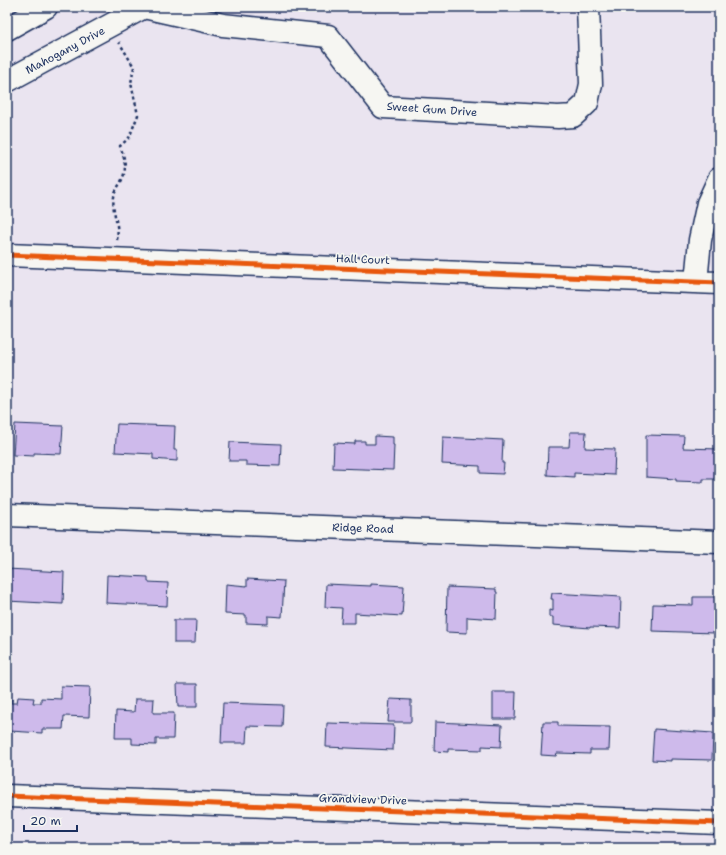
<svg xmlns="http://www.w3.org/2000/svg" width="726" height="855" viewBox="0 0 726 855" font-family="'Shantell Sans',sans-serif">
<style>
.building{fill:#cebaeb;stroke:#1b2f5e}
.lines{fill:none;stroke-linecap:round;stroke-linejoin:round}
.minor-casing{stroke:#1b2f5e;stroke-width:25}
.path{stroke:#1b2f5e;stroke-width:2.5;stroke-dasharray:3 3;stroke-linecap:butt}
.minor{stroke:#f6f6f2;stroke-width:22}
.cycleway-casing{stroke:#f6f6f2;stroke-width:8}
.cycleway{stroke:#e8590c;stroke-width:5}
.labels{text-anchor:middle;stroke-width:3.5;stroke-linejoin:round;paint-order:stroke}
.street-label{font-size:11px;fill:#1b2f5e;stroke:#f6f6f2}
</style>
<rect width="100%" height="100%" fill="#eae4f0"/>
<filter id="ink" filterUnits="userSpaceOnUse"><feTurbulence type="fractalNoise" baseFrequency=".025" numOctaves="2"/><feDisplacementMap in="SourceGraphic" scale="8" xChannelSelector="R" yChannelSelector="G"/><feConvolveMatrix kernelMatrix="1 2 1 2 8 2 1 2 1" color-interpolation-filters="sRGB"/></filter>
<g filter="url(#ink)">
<path class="building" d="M 15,424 L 63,426 L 61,454 L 34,453 L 34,456 L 13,455 Z
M 117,424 L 175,426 L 174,450 L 177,450 L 177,461 L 153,459 L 153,454 L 115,452 Z
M 570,432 L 586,432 L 585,448 L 615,449 L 614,475 L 574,473 L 574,477 L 547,475 L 548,447 L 569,447 Z
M 646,435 L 684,436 L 683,448 L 719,449 L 719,479 L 703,479 L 703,482 L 676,481 L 676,479 L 646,477 Z
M 375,436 L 393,437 L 393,445 L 394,445 L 393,470 L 333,468 L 334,443 L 355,444 L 355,441 L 365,441 L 365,444 L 375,444 Z
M 443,437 L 503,440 L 502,463 L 504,463 L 503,474 L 480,473 L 480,466 L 442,464 Z
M 230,442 L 281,444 L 280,466 L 246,465 L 246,461 L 229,461 Z
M 7,569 L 64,572 L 63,604 L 7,601 Z
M 107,575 L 148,577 L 148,582 L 168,583 L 167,606 L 106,603 Z
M 247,579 L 284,581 L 282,617 L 268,616 L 268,624 L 246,623 L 246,615 L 225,614 L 226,584 L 247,586 Z
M 326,584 L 371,586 L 371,584 L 404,586 L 402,616 L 355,613 L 355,623 L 341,623 L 342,608 L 325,607 Z
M 447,587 L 496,589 L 496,592 L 497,592 L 496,619 L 467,617 L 467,633 L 446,632 Z
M 552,593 L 621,597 L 620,628 L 590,627 L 590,628 L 553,625 L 553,617 L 549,617 L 549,610 L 553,611 L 553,599 L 551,599 Z
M 693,597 L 716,597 L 715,633 L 652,631 L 653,604 L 693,605 Z
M 174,620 L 196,620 L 195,643 L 174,643 Z
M 177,684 L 197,684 L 197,707 L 178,707 Z
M 61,686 L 90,687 L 89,717 L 64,716 L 63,729 L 42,729 L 42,733 L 10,731 L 10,735 L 7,735 L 7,699 L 12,699 L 11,703 L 17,703 L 18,697 L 34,698 L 33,703 L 41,703 L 41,698 L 61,699 Z
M 493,692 L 516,692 L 515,719 L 493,719 Z
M 135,699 L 154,699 L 153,713 L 174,713 L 173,739 L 156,739 L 156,745 L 132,744 L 132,738 L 115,738 L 116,711 L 134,712 Z
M 390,699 L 411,700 L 411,722 L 388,722 Z
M 223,703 L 283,705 L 282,727 L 247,726 L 246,743 L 221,743 Z
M 435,722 L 502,725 L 501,747 L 482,746 L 482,750 L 448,749 L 448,752 L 434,751 Z
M 543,722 L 558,722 L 558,726 L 610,727 L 609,750 L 590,750 L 590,754 L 557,753 L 556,756 L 541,755 Z
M 327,723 L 394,725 L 393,750 L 326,747 Z
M 654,729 L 713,733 L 712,760 L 671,759 L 671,761 L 652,760 Z"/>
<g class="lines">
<defs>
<path id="minor" d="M 144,7 L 223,25 L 328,36 L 383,107 L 558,117 L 573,116 L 587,103 L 591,84 L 588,7
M 7,29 L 46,7
M 7,81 L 144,7
M 7,255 L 719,283
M 696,282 L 700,240 L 708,203 L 719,179
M 7,515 L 719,542
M 7,796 L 719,823"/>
</defs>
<use href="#minor" class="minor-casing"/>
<path class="path" d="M 117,240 C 120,224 111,212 114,197 C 115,189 121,184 123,177 C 127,167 124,156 120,146 L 129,138 L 138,115 L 131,83 L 134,67 L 119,42"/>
<use href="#minor" class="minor"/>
<defs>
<path id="cycleway" d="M 7,255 L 719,283
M 7,796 L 719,823"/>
</defs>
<use href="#cycleway" class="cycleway-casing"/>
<use href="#cycleway" class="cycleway"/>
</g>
</g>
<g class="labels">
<g class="street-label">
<text transform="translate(65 50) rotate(-28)" y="4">Mahogany Drive</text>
<text transform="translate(432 109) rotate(4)" y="4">Sweet Gum Drive</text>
<text transform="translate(363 259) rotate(2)" y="4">Hall Court</text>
<text transform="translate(363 528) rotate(2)" y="4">Ridge Road</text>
<text transform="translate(363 799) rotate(2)" y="4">Grandview Drive</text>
</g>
</g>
<rect width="726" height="855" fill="none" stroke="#f6f6f2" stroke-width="24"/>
<rect x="12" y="12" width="702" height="831" fill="none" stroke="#1b2f5e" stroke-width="1.5" filter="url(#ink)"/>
<path d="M24 825v6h53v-6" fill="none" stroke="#1b2f5e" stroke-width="2"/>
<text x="30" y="825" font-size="12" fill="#1b2f5e" stroke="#f6f6f2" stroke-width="3" paint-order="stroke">20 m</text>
</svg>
